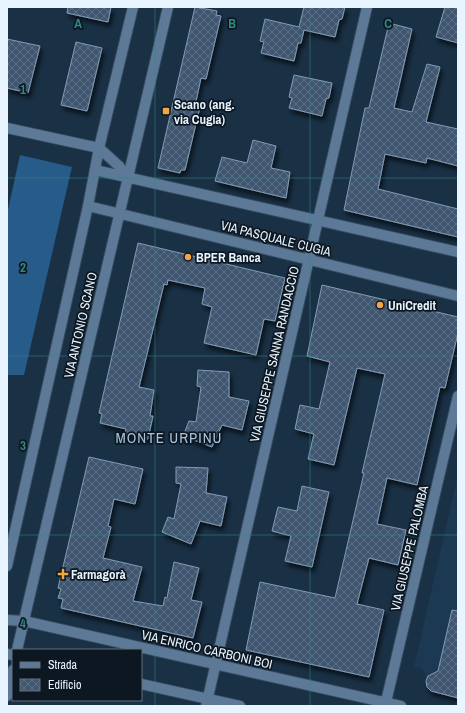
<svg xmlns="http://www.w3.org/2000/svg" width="465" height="713" viewBox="0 0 465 713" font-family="'Archivo Narrow',sans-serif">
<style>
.built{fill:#1c3953}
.garden{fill:#275b8a}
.building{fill:url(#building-cross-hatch);stroke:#819cb6;filter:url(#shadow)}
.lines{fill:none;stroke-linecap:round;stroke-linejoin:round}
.minor-casing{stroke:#364b5f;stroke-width:12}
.minor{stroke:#5c7a97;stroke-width:10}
.grid{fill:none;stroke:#308984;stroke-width:1;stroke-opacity:0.55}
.poi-dot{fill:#f3a443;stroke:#0d1721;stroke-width:1.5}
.labels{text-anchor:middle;stroke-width:3.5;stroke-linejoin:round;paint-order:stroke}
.poi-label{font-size:13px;font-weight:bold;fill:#e8f4ff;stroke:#0d1721;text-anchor:start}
.street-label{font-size:13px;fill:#e8f4ff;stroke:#0d1721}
.quarter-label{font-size:15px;letter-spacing:1px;fill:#a7c2dd;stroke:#0d1721}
.grid-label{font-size:13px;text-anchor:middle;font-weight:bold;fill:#308984;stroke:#0d1721;stroke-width:3.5;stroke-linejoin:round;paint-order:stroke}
</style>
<defs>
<pattern id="building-cross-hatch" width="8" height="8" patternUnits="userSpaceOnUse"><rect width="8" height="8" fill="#3f576f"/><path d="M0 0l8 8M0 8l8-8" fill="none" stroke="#5b7085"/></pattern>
<filter id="shadow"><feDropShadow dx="2.5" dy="4.5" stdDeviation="2" flood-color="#0009"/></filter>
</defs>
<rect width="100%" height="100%" fill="#193045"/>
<path class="built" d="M 458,474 L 458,698 L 431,691 L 427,687 L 425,673 L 421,668 L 414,667 Z"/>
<path class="garden" d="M 20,155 L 72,167 L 24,375 L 7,375 L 7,214 Z"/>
<path class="building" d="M 68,7 L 111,7 L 108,22 L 67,13 Z
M 195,7 L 217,11 L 216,15 L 221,16 L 206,79 L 201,78 L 195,106 L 200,107 L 185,170 L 181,170 L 180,173 L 158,168 Z
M 304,7 L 345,7 L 342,19 L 339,20 L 335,37 L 304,30 L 301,43 L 298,43 L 294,61 L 261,53 L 264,42 L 260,41 L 265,19 L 299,27 Z
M 445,7 L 458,7 L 458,43 L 436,37 Z
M 389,23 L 412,29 L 394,108 L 412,112 L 427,64 L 440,67 L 426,122 L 458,129 L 458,166 L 427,158 L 426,163 L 385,154 L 378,189 L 458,209 L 458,237 L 344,210 L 365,108 L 369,108 Z
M 7,39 L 40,46 L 28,93 L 7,88 Z
M 76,42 L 102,48 L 87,111 L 61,105 Z
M 294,75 L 332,83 L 329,98 L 326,99 L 322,116 L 289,108 L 292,98 L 289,97 Z
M 253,140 L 276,146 L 271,168 L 290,172 L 286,198 L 215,181 L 222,157 L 247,163 Z
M 138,243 L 285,278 L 275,321 L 264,319 L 256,355 L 204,343 L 212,307 L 202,304 L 205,288 L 168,280 L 167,285 L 164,284 L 139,387 L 154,390 L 150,416 L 153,416 L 148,439 L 125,434 L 126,429 L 100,423 L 102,414 L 99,413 Z
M 322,285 L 458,317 L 458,333 L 445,388 L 440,387 L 417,485 L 387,478 L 377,524 L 406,530 L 398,565 L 369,558 L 357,604 L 384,610 L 369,677 L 246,650 L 260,582 L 335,598 L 364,473 L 362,473 L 385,374 L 357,368 L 334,465 L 308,459 L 314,434 L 295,429 L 300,405 L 319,409 L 330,362 L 307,356 Z
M 198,370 L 229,372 L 229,397 L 249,401 L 242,430 L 222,425 L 212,447 L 183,436 L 189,421 L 196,422 L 201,387 L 197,386 Z
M 89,457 L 143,469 L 135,504 L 114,499 L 108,526 L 111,527 L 103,558 L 142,567 L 133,601 L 163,606 L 165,597 L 167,598 L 174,562 L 199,568 L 191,600 L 202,602 L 193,638 L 61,608 L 63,599 L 58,598 L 61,589 L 58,588 Z
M 176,467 L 208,468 L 206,493 L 227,497 L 221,526 L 200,521 L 191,544 L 162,532 L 168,517 L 174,519 L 181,484 L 176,483 Z
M 302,486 L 329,492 L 312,567 L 285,561 L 291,536 L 272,531 L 278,507 L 297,511 Z
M 452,610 L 458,611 L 458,698 L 431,691 L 427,687 L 426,681 L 428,676 L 438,671 Z"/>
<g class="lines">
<defs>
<path id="minor" d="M 7,128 L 99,148 L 119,166 L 127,177
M 95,170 L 458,252
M 88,206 L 458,296
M 7,566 L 88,206 L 99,148 L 133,7
M 7,620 L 24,621 L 401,706
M 17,650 L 168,7
M 7,654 L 13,655
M 141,684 L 240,706
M 7,696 L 13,670
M 206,706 L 367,7
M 385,706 L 458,396"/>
</defs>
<use href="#minor" class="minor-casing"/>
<use href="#minor" class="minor"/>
</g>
<path class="grid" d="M 155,7 L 155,706M 310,7 L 310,706M 7,178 L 458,178M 7,356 L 458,356M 7,535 L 458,535"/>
<g class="poi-dot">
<rect x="162" y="107" width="8" height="8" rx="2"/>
<circle cx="188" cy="257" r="4"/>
<circle cx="380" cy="305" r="4"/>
<path d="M61 568h4v4h4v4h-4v4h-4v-4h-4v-4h4z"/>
</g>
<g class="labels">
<g class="poi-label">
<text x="174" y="109">Scano (ang.<tspan x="174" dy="15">via Cugia)</tspan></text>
<text x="196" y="262">BPER Banca</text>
<text x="388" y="310">UniCredit</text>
<text x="71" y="579">Farmagorà</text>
</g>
<g class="street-label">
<text transform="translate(276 238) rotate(14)" y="5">VIA PASQUALE CUGIA</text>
<text transform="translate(80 325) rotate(-77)" y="5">VIA ANTONIO SCANO</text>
<text transform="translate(274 354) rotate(-77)" y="5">VIA GIUSEPPE SANNA RANDACCIO</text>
<text transform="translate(409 548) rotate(-77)" y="5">VIA GIUSEPPE PALOMBA</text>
<text transform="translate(207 649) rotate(13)" y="5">VIA ENRICO CARBONI BOI</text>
</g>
<g class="quarter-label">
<text x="169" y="443">MONTE URPINU</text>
</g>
</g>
<g class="grid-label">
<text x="78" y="28">A</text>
<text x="232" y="28">B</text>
<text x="388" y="28">C</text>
<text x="23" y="94">1</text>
<text x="23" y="272">2</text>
<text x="23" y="450">3</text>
<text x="23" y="628">4</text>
</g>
<rect width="465" height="713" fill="none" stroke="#e8f4ff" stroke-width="16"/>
<rect x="12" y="649" width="130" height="52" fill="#0d1721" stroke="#656f7a"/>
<rect x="20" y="662" width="20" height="6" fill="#5c7a97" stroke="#656f7a"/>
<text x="48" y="669" font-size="12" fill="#e8f4ff">Strada</text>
<rect x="20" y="679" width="20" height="12" fill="url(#building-cross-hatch)" stroke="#656f7a"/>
<text x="48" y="689" font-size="12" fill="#e8f4ff">Edificio</text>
</svg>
